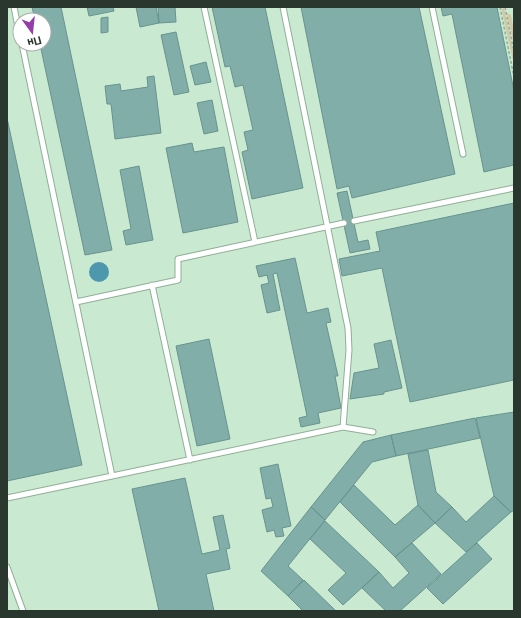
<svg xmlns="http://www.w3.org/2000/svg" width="521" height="618" viewBox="0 0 521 618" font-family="Roboto,sans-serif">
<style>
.green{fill:#d5c6a4}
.water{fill:#4e98ae}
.building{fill:#82aea9;stroke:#68938e}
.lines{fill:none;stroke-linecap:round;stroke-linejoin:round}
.service-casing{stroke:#90af98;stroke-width:7}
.path{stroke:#91ac98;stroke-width:1.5;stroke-dasharray:3 2;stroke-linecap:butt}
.service{stroke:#fff;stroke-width:5}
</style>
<rect width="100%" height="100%" fill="#c9ead1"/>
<path class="green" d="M 501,7 L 504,7 L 514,56 L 514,65 Z
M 507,13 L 511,15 L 514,32 L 514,46 Z"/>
<path class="water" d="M89 272a10 10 0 1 1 20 0a10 10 0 1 1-20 0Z"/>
<path class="building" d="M 32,7 L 61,7 L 112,250 L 85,255 L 40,44 L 44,44 L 44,20 L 35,20 Z
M 87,7 L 113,7 L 114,11 L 89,16 Z
M 136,7 L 156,7 L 159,23 L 140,27 Z
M 158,7 L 175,7 L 176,22 L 159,23 Z
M 212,7 L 265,7 L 303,188 L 252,199 L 242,152 L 248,150 L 244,132 L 253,130 L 243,85 L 235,87 L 230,66 L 225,67 Z
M 301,7 L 419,7 L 455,174 L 352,198 L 349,186 L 337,189 Z
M 441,7 L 497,7 L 514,91 L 514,165 L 484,172 L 452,14 L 443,16 Z
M 108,17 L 108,32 L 101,33 L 101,18 Z
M 176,32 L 189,92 L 174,95 L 161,35 Z
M 206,62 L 211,82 L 195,85 L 190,66 Z
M 154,76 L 161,133 L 115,139 L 111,104 L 107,104 L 105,86 L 120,84 L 121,91 L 148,87 L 147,77 Z
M 212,100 L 218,131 L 204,134 L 197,103 Z
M 7,118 L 82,465 L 7,481 Z
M 192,143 L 194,152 L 224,147 L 238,222 L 183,233 L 166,148 Z
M 139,166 L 153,240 L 126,245 L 123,231 L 131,229 L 120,170 Z
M 347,191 L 358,242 L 368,240 L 370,249 L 350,253 L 337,193 Z
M 514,203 L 514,380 L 410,402 L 382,268 L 342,276 L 339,259 L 380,251 L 376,232 Z
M 295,258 L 307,313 L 328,308 L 331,322 L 326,323 L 338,376 L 335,376 L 341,408 L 318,413 L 320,423 L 301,427 L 299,418 L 307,416 L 277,273 L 273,274 L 280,310 L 267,313 L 261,285 L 269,283 L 267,275 L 259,277 L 256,266 Z
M 209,339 L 230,439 L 197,446 L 176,346 Z
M 391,340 L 402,388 L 384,392 L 384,394 L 350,399 L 354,373 L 379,368 L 374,344 Z
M 514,412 L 514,510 L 511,512 L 494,496 L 476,418 Z
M 475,418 L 480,438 L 396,456 L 391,435 Z
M 391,435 L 396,456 L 372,462 L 325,520 L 311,507 L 363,442 Z
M 428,450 L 436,492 L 452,507 L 435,523 L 418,505 L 408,454 Z
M 278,464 L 291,526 L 282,528 L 284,536 L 276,537 L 274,530 L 267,532 L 262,510 L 273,507 L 271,498 L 266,499 L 260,468 Z
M 185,478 L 202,554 L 220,550 L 213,517 L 223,515 L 230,548 L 226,549 L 230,569 L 206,574 L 214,611 L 159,611 L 132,489 Z
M 354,485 L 395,525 L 418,505 L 435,523 L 395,557 L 340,502 Z
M 494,496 L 511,512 L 466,552 L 435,523 L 452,507 L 466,522 Z
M 311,507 L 325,520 L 288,566 L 303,580 L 288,596 L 261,571 Z
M 325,521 L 379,572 L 343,605 L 328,590 L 346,573 L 310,539 Z
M 412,543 L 441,574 L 400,611 L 386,611 L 362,588 L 379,572 L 393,588 L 409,573 L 395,557 Z
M 477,543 L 492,559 L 443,604 L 427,588 Z
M 304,580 L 336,611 L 303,611 L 288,596 Z"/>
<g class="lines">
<defs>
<path id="service" d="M 14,7 L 20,37
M 204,7 L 255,242
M 283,7 L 348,328 L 349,350 L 343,427
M 432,7 L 463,154
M 22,44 L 112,476 L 343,427 L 373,432
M 354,221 L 514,188
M 152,285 L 190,460
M 76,302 L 178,280 L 178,259 L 344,223
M 7,498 L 112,476
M 7,567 L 23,611"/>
</defs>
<use href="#service" class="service-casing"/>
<path class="path" d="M 500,7 L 514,77
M 505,7 L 514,52"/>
<use href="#service" class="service"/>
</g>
<rect width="521" height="618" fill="none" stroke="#2a372e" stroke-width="16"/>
<g transform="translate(32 32) rotate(165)"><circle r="19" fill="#ffffff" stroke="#aaafab"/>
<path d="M0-3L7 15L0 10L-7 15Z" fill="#953eaa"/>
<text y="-6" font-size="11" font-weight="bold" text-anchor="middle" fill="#2a372e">Пн</text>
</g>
</svg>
